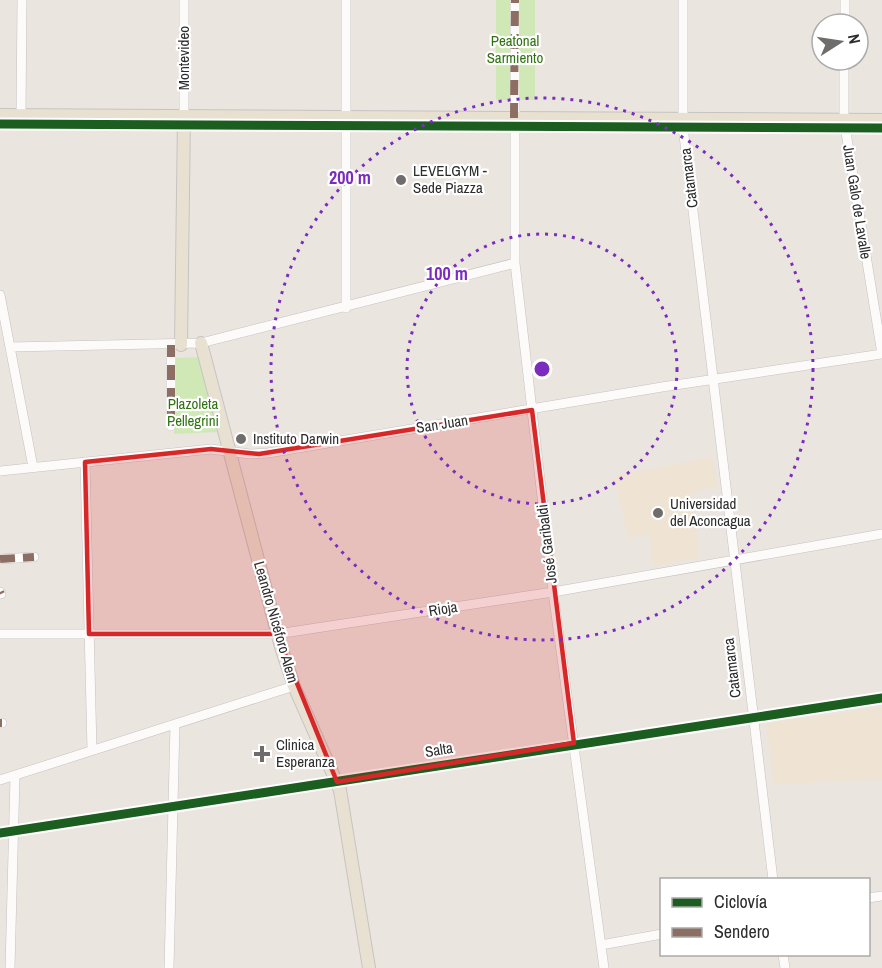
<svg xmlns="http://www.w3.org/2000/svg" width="882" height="968" viewBox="0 0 882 968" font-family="'Archivo Narrow',sans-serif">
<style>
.education{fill:#efe3d4}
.green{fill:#d0e8b6}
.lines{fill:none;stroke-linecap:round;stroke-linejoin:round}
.minor-casing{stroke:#c4c2c2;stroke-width:10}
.major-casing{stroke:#c6c3c2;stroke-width:14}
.minor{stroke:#fcfbfa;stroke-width:9}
.major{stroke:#e8e1d2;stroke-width:12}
.quiet{stroke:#8d6e63;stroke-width:8;stroke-dasharray:15 8;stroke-linecap:butt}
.cycleway-casing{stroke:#fff;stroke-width:13}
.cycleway{stroke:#1b5e20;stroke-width:9}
.marked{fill:#d62828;fill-opacity:0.2;stroke:#d62828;stroke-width:4.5;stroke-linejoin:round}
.ring{fill:none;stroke:#7b2cbf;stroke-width:3;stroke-dasharray:3 6}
.poi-dot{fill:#6f6d6b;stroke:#fff;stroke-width:2}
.labels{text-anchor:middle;stroke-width:4.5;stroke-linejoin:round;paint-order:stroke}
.park-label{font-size:15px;fill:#307212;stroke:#fff}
.street-label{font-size:15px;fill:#2c2c2c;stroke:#fff}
.poi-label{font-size:15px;fill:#2c2c2c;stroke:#fff;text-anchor:start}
.centre{fill:#7b2cbf;stroke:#fff;stroke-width:3}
.ring-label{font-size:18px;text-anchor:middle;font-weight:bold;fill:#7b2cbf;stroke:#fff;stroke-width:4.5;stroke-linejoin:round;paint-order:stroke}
</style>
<rect width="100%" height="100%" fill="#ebe5e0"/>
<path class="education" d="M 712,457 L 718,487 L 692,493 L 700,558 L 653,566 L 649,534 L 628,538 L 614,476 Z
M 882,707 L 882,780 L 774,784 L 766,724 Z"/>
<path class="green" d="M 496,0 L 535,0 L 535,100 L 496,100 Z
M 198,357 L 217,432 L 174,434 L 174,358 Z"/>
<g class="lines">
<defs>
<path id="minor" d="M 515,0 L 515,263 L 553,592 L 604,968
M 683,0 L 683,127 L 773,880
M 845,24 L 845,0
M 844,60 L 844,120 L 882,354
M 21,115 L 22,0
M 184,116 L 184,0
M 0,295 L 33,467
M 346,308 L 346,0
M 10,347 L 201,343 L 515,263
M 171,426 L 171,345
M 85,462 L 92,750
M 0,471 L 211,449 L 250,454 L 268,453 L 662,387 L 882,354
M 0,559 L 34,557
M 0,592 L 1,594
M 0,634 L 277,634 L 553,592 L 882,534
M 0,723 L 2,723
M 0,780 L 294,686
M 0,833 L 882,698
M 868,898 L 882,896
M 601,945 L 662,934
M 783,954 L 785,968
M 10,968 L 15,776
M 169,968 L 175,724"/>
<path id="major" d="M 0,115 L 882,120
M 201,343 L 281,647 L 294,686 L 340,790 L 369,968
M 181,345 L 184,116"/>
</defs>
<use href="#minor" class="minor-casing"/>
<use href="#major" class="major-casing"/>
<use href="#minor" class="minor"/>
<use href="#major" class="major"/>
<path class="quiet" d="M 514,118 L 515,0
M 171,426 L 171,345
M 0,559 L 34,557
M 0,592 L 1,594
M 0,723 L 2,723"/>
<defs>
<path id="cycleway" d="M 0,124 L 882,128
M 0,833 L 882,698"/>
</defs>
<use href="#cycleway" class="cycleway-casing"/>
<use href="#cycleway" class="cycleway"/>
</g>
<path class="marked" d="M 532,410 L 574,743 L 337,782 L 277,634 L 89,634 L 85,462 L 211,449 L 259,454 Z"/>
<g class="ring">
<circle cx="542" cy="369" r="135"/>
<circle cx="542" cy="369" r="271"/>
</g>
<g class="poi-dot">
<circle cx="401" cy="180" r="6"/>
<circle cx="241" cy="439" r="6"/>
<circle cx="658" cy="513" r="6"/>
<path d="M259 745h6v6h6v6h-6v6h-6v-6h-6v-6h6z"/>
</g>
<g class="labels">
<g class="park-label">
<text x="515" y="46">Peatonal<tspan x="515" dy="17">Sarmiento</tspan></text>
<text x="193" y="409">Plazoleta<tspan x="193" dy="17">Pellegrini</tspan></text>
</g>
<g class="street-label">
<text transform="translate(184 58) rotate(-90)" y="5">Montevideo</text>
<text transform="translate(689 178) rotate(-97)" y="5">Catamarca</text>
<text transform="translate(857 202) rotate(81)" y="5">Juan Galo de Lavalle</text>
<text transform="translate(442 424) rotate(-9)" y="5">San Juan</text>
<text transform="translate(547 544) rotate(-97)" y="5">José Garibaldi</text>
<text transform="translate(443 609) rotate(-9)" y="5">Rioja</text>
<text transform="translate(276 622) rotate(74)" y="5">Leandro Nicéforo Alem</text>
<text transform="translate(732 668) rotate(-97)" y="5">Catamarca</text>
<text transform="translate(439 750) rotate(-9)" y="5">Salta</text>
</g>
<g class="poi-label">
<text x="413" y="176">LEVELGYM -<tspan x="413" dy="17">Sede Piazza</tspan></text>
<text x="253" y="444">Instituto Darwin</text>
<text x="670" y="509">Universidad<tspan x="670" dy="17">del Aconcagua</tspan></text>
<text x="276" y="750">Clinica<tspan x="276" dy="17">Esperanza</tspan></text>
</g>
</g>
<circle cx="542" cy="369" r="9" class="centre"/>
<g class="ring-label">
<text x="350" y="184">200 m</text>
<text x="447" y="280">100 m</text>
</g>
<rect x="660" y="878" width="210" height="78" fill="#ffffff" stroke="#ababab" stroke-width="1.5"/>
<rect x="672" y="898" width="30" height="9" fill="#1b5e20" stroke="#ababab" stroke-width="1.5"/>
<text x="714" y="908" font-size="18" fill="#2c2c2c">Ciclovía</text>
<rect x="672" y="928" width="30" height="9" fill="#8d6e63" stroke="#ababab" stroke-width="1.5"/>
<text x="714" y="938" font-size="18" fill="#2c2c2c">Sendero</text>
<g transform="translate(840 42) rotate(78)"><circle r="28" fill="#ffffff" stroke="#ababab" stroke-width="1.5"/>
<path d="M0-4.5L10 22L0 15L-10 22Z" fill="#6f6d6b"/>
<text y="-9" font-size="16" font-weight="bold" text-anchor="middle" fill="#2c2c2c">N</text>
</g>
</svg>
